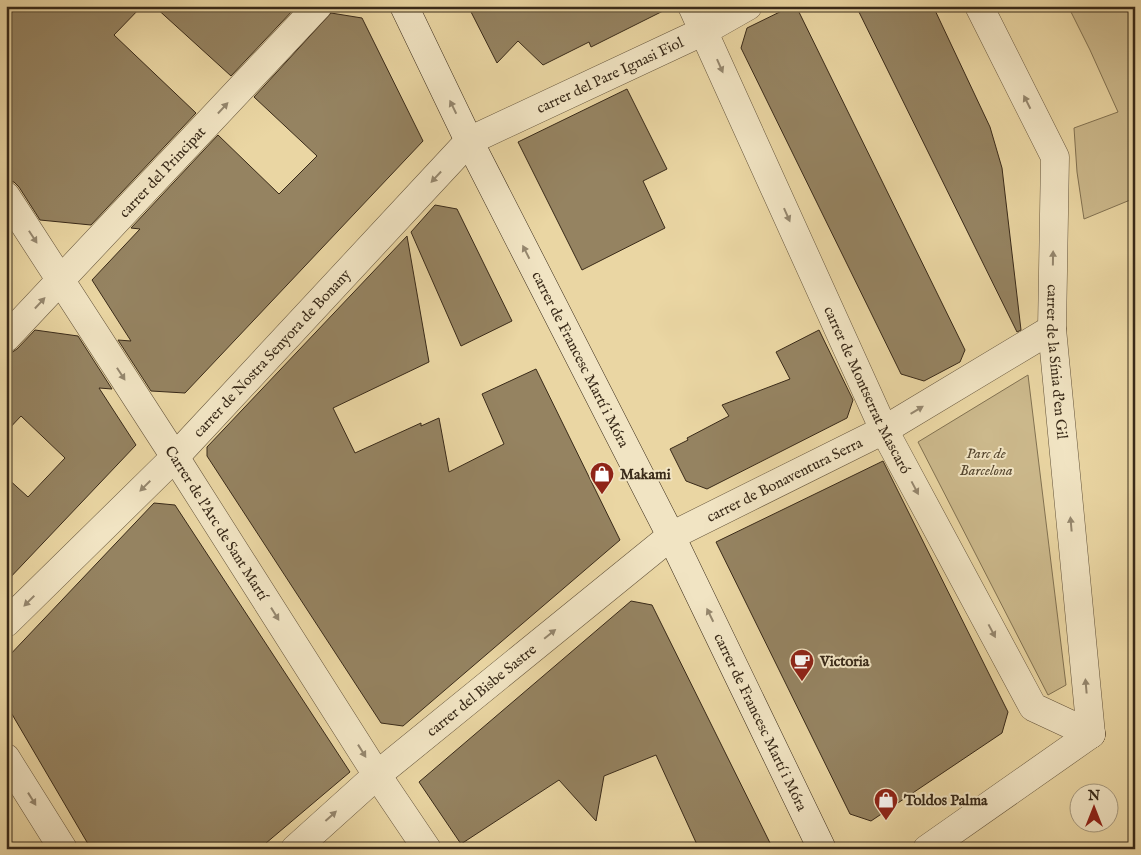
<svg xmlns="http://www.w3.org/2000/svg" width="1141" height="855" viewBox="0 0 1141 855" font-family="'IM FELL English',serif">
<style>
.green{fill:#ccb98c;stroke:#827252}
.building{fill:#958361;stroke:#392a19}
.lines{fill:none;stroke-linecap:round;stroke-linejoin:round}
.street-casing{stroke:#65553c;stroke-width:29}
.secondary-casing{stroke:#392a19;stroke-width:29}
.street{stroke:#f1e4c3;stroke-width:28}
.secondary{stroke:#f1e4c3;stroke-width:28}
.oneway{fill:#95876e}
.labels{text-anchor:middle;stroke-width:4;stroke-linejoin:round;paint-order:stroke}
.street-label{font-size:15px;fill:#392a19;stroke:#f1e4c3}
.park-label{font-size:15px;font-style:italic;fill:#564730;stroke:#f1e4c3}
.poi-label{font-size:15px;font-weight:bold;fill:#392a19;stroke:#f1e4c3;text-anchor:start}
</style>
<rect width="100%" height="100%" fill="#ead6a3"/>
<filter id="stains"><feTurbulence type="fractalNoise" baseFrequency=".004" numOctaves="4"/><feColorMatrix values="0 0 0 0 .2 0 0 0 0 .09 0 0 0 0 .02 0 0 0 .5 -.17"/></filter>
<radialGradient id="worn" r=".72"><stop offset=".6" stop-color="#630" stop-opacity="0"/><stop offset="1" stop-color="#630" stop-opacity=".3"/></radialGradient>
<path class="green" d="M 1068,6 L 1135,6 L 1135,198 L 1084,219 L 1077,172 L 1074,128 L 1118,112 L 1090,50 Z
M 1028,375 L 1066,685 L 1048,695 L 918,442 Z"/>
<path class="building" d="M 6,6 L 142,6 L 114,35 L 196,113 L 91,225 L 40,220 L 19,187 L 14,182 L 6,181 Z
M 154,6 L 281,6 L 295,8 L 231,76 Z
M 468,6 L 673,6 L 591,47 L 589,42 L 543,65 L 518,41 L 497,63 Z
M 792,6 L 796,6 L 965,350 L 960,362 L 924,381 L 901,374 L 741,48 L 747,28 Z
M 856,6 L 933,6 L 990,127 L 1002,168 L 1021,330 L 1017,332 Z
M 331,13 L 362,18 L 423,141 L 185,393 L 151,391 L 118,340 L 131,341 L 92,280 L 140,229 L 131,228 L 218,135 L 279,194 L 317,156 L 254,97 Z
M 627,89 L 667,169 L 643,181 L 665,228 L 582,270 L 518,142 Z
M 435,205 L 457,209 L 512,321 L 461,346 L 411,232 Z
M 407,236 L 429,362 L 333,408 L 355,453 L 421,423 L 421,426 L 439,418 L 449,472 L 504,444 L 482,394 L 536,369 L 620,540 L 403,726 L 381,723 L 207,456 L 207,447 Z
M 35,330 L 78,336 L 112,389 L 99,388 L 136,445 L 6,582 L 6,477 L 28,497 L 65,458 L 21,416 L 6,432 L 6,353 L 11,353 L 17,349 Z
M 819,330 L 853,400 L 847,418 L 707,489 L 686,481 L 670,449 L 688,440 L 687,438 L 729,416 L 722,405 L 790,379 L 776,352 Z
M 883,461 L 1008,712 L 1002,733 L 871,821 L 850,814 L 716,542 Z
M 154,503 L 175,505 L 350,772 L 259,849 L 91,849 L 6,704 L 6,659 Z
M 631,601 L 652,605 L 773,849 L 699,849 L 656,755 L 604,776 L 596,821 L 559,780 L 461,844 L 419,782 Z"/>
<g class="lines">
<defs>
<g id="street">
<path id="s1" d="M 692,6 L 884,430 L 1033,707 L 1091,734"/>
<path id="s2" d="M 979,6 L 1055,157 L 1052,329 L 1091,734"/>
<path id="s3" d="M 6,196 L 175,457 L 377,775 L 427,849"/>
<path id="s4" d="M 6,338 L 318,6"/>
<path id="s5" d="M 6,623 L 175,457 L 469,141 L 704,31 L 748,6"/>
<path d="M 6,758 L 63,849"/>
<path id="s6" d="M 295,849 L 377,775 L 671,536 L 884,430 L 1052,329"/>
<path d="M 927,849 L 1091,734"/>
</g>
<g id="secondary">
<path id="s7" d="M 404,6 L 469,141 L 671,536 L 822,849"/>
</g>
</defs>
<use href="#street" class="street-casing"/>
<use href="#secondary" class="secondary-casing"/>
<use href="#street" class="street"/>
<use href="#secondary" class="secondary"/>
</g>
<defs><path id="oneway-solid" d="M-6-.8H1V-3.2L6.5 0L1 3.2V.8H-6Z" transform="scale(1.25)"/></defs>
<g class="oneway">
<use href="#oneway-solid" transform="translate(720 66) rotate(66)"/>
<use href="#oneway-solid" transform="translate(1027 102) rotate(-117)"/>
<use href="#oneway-solid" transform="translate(453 107) rotate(-116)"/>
<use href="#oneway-solid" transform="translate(223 108) rotate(-47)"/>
<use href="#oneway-solid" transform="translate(436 177) rotate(133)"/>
<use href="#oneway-solid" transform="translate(787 215) rotate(66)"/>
<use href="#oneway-solid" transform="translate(33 237) rotate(57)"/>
<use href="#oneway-solid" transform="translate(526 252) rotate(-117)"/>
<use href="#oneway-solid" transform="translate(1053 258) rotate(-89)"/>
<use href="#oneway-solid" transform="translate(40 303) rotate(-47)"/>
<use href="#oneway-solid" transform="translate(121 374) rotate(57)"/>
<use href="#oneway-solid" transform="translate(917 410) rotate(-31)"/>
<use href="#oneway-solid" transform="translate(145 486) rotate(135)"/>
<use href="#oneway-solid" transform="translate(915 488) rotate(62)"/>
<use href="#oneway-solid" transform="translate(1071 524) rotate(-95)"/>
<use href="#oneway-solid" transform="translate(29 601) rotate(135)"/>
<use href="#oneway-solid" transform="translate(275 614) rotate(58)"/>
<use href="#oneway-solid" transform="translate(710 615) rotate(-116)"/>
<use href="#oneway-solid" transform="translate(992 631) rotate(62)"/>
<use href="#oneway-solid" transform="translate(550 634) rotate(-39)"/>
<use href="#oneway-solid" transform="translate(1086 686) rotate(-95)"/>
<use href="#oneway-solid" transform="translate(362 751) rotate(58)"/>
<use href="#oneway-solid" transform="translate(32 799) rotate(58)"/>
<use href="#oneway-solid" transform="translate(331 816) rotate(-42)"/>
</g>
<defs>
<symbol id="shop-pin" viewBox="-11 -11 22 30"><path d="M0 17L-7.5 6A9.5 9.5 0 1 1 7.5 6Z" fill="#8f2418" stroke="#f1e4c3"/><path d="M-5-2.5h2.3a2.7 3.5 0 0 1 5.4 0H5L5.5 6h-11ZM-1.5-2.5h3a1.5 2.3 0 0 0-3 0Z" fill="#fff"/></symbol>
<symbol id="cafe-pin" viewBox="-11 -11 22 30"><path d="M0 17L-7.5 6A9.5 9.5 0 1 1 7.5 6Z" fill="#8f2418" stroke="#f1e4c3"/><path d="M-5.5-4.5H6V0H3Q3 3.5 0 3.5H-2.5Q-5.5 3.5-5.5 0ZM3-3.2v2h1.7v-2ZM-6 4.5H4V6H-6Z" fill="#fff"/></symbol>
</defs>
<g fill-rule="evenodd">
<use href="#shop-pin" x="588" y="460" width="28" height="38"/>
<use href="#cafe-pin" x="788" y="647" width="28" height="38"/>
<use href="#shop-pin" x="872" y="786" width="28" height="38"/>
</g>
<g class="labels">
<g class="street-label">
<text dy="5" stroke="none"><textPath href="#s5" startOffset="824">carrer del Pare Ignasi Fiol</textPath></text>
<text dy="5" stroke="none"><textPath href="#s4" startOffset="228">carrer del Principat</textPath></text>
<text dy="5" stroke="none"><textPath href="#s5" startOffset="379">carrer de Nostra Senyora de Bonany</textPath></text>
<text dy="5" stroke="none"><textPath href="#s7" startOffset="395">carrer de Francesc Martí i Móra</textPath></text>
<text dy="5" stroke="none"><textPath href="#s2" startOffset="374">carrer de la Sínia d'en Gil</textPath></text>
<text dy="5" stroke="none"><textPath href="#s1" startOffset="422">carrer de Montserrat Mascaró</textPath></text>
<text dy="5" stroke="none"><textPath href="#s6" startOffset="616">carrer de Bonaventura Serra</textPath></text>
<text dy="5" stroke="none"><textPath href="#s3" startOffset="389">Carrer de l'Arc de Sant Martí</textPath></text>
<text dy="5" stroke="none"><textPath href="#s6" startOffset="245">carrer del Bisbe Sastre</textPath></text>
<text dy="5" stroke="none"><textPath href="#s7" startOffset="800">carrer de Francesc Martí i Móra</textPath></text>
</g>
<g class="park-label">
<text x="986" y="458">Parc de<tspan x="986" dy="17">Barcelona</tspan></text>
</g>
<g class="poi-label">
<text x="620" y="479">Makami</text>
<text x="820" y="666">Victoria</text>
<text x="904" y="805">Toldos Palma</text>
</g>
</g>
<rect width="1141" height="855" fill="none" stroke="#ead6a3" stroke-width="25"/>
<rect x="8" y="8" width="1126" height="840" fill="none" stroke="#392a19" stroke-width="2.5"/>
<rect x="12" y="12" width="1116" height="830" fill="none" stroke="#392a19"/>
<g transform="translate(1094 808)"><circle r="24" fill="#f1e4c3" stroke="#a79a7f"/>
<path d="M0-4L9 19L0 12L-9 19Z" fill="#8f2418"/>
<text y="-8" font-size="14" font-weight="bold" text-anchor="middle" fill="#392a19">N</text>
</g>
<rect width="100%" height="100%" filter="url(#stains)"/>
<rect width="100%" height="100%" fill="url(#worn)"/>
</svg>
